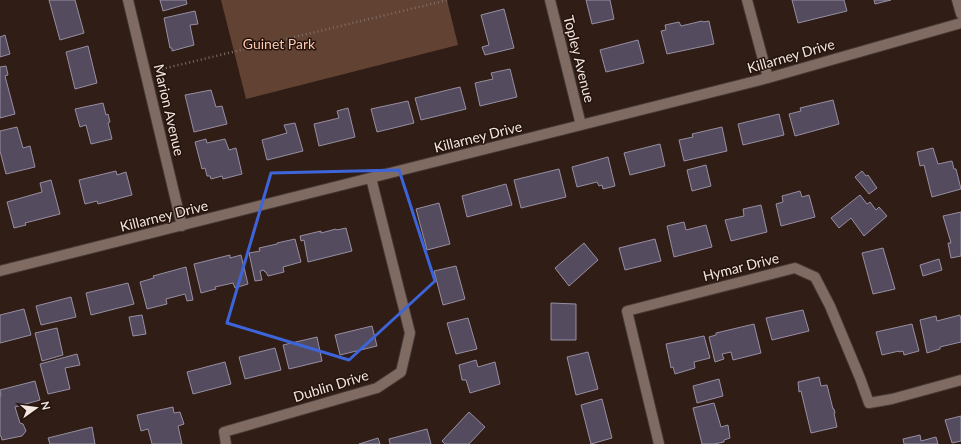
<svg xmlns="http://www.w3.org/2000/svg" width="961" height="444" viewBox="0 0 961 444" font-family="Lato,sans-serif">
<style>
.green{fill:#624233}
.building{fill:#544c5e;stroke:#978ea2}
.lines{fill:none;stroke-linecap:round;stroke-linejoin:round}
.minor-casing{stroke:#463834;stroke-width:12}
.path{stroke:#7f6f68;stroke-width:2.5;stroke-dasharray:1 3;stroke-linecap:butt}
.minor{stroke:#806b62;stroke-width:10}
.marked{fill:none;stroke:#3d65d9;stroke-width:3;stroke-linejoin:round}
.labels{text-anchor:middle;stroke-width:3;stroke-linejoin:round;paint-order:stroke}
.park-label{font-size:14px;fill:#fcc9b2;stroke:#25140d}
.street-label{font-size:14px;fill:#f2e6e0;stroke:#25140d}
</style>
<rect width="100%" height="100%" fill="#2f1d16"/>
<path class="green" d="M 221,0 L 447,0 L 458,45 L 246,99 Z"/>
<path class="building" d="M 49,0 L 75,0 L 84,33 L 60,40 Z
M 160,0 L 186,0 L 187,4 L 163,11 Z
M 586,0 L 610,0 L 614,19 L 592,24 Z
M 792,0 L 844,0 L 847,11 L 798,23 Z
M 874,0 L 891,0 L 875,4 Z
M 504,9 L 514,48 L 485,55 L 482,47 L 489,45 L 481,15 Z
M 195,11 L 198,24 L 190,25 L 194,45 L 172,51 L 172,48 L 170,48 L 164,18 Z
M 702,21 L 703,22 L 709,21 L 714,44 L 667,54 L 661,31 L 666,30 L 665,25 L 679,22 L 681,26 Z
M 5,35 L 10,54 L 0,57 L 0,37 Z
M 638,40 L 644,63 L 606,72 L 600,50 Z
M 88,46 L 97,83 L 75,89 L 66,52 Z
M 6,66 L 8,75 L 5,76 L 15,114 L 0,118 L 0,67 Z
M 510,69 L 517,97 L 480,106 L 475,83 L 493,79 L 491,73 Z
M 460,87 L 466,109 L 421,120 L 415,98 Z
M 211,90 L 216,107 L 222,106 L 227,124 L 194,132 L 185,95 Z
M 833,100 L 839,124 L 795,136 L 789,114 L 801,111 L 800,108 Z
M 408,101 L 414,123 L 377,132 L 371,109 Z
M 103,103 L 106,115 L 108,114 L 110,122 L 108,123 L 112,139 L 91,144 L 86,125 L 80,127 L 75,109 Z
M 348,108 L 355,137 L 319,146 L 314,124 L 339,118 L 337,111 Z
M 779,114 L 784,135 L 743,145 L 738,124 Z
M 295,123 L 303,151 L 267,160 L 262,140 L 287,133 L 284,125 Z
M 17,127 L 23,148 L 30,146 L 35,167 L 6,174 L 0,151 L 0,131 Z
M 722,127 L 727,151 L 684,161 L 679,140 L 693,137 L 692,134 Z
M 206,139 L 207,143 L 225,139 L 229,150 L 236,148 L 242,174 L 223,179 L 222,176 L 211,179 L 210,176 L 207,176 L 205,168 L 202,169 L 195,142 Z
M 660,144 L 665,166 L 630,175 L 624,153 Z
M 933,148 L 938,164 L 952,161 L 954,169 L 956,169 L 961,189 L 932,197 L 924,165 L 920,166 L 917,152 Z
M 608,157 L 615,186 L 603,189 L 602,185 L 599,186 L 597,182 L 577,187 L 572,167 Z
M 706,165 L 711,186 L 692,191 L 687,170 Z
M 559,169 L 566,197 L 521,208 L 514,180 Z
M 116,171 L 117,175 L 126,172 L 132,195 L 98,204 L 97,201 L 85,204 L 79,180 Z
M 862,171 L 866,176 L 868,175 L 877,188 L 869,194 L 855,177 Z
M 51,180 L 60,214 L 25,223 L 26,225 L 14,228 L 7,202 L 42,192 L 40,183 Z
M 506,184 L 512,205 L 467,217 L 462,196 Z
M 800,191 L 802,197 L 809,195 L 815,217 L 781,226 L 776,204 L 783,202 L 782,196 Z
M 860,195 L 867,204 L 870,202 L 876,210 L 879,207 L 887,216 L 864,236 L 851,218 L 839,228 L 831,218 Z
M 439,203 L 450,244 L 427,250 L 416,209 Z
M 761,205 L 767,232 L 731,241 L 725,220 L 744,216 L 743,209 Z
M 961,212 L 961,256 L 951,258 L 948,243 L 951,243 L 943,216 Z
M 684,222 L 686,230 L 706,225 L 712,247 L 674,257 L 667,226 Z
M 346,228 L 352,251 L 308,262 L 304,240 L 301,241 L 300,236 L 321,231 L 321,233 L 336,229 L 337,230 Z
M 295,239 L 301,262 L 283,267 L 284,272 L 268,276 L 266,272 L 265,272 L 264,270 L 260,271 L 262,280 L 255,281 L 249,253 L 260,251 L 259,248 L 277,244 L 277,243 Z
M 655,239 L 661,261 L 625,270 L 619,248 Z
M 584,243 L 598,260 L 569,286 L 555,268 Z
M 883,248 L 895,289 L 873,294 L 862,253 Z
M 230,255 L 230,258 L 241,255 L 248,284 L 235,288 L 233,283 L 215,287 L 216,289 L 201,293 L 194,264 Z
M 939,259 L 942,270 L 923,276 L 920,265 Z
M 456,266 L 465,299 L 443,305 L 434,271 Z
M 186,267 L 193,300 L 187,301 L 185,294 L 166,299 L 167,304 L 147,309 L 140,282 L 154,278 L 153,276 Z
M 128,283 L 134,304 L 91,315 L 86,293 Z
M 71,297 L 76,317 L 41,325 L 36,306 Z
M 551,303 L 576,304 L 576,340 L 551,340 Z
M 24,309 L 31,335 L 0,343 L 0,315 Z
M 803,310 L 809,331 L 772,340 L 766,318 Z
M 142,315 L 146,334 L 133,336 L 129,317 Z
M 960,315 L 961,320 L 961,342 L 940,347 L 940,349 L 927,353 L 920,320 L 936,316 L 937,321 Z
M 468,318 L 477,349 L 456,354 L 447,323 Z
M 754,324 L 761,353 L 733,360 L 731,352 L 722,354 L 724,359 L 715,362 L 709,337 L 716,335 L 716,333 Z
M 912,324 L 919,351 L 904,355 L 903,351 L 899,352 L 899,351 L 882,355 L 876,332 Z
M 372,326 L 377,346 L 340,355 L 335,335 Z
M 57,328 L 63,355 L 42,361 L 35,333 Z
M 704,336 L 710,358 L 694,362 L 695,368 L 675,374 L 673,367 L 671,368 L 666,344 Z
M 317,337 L 322,361 L 289,369 L 283,345 Z
M 275,348 L 281,370 L 245,379 L 239,357 Z
M 588,352 L 598,389 L 576,395 L 567,357 Z
M 77,354 L 80,365 L 65,368 L 70,389 L 48,394 L 40,364 Z
M 476,360 L 478,367 L 495,362 L 500,384 L 470,393 L 466,380 L 462,380 L 459,365 Z
M 225,362 L 231,384 L 193,394 L 187,372 Z
M 819,377 L 821,386 L 827,385 L 833,409 L 834,409 L 835,413 L 834,413 L 837,427 L 811,433 L 801,391 L 799,392 L 798,382 Z
M 719,379 L 723,396 L 697,403 L 693,386 Z
M 35,381 L 40,400 L 15,407 L 20,423 L 23,424 L 26,431 L 22,436 L 2,440 L 1,436 L 0,436 L 0,396 L 1,396 L 0,390 Z
M 602,399 L 612,438 L 591,444 L 581,405 Z
M 714,403 L 721,427 L 728,425 L 730,438 L 724,440 L 724,442 L 714,444 L 702,444 L 693,408 Z
M 173,407 L 174,413 L 180,412 L 184,424 L 178,426 L 182,444 L 152,444 L 148,429 L 141,431 L 137,415 Z
M 469,412 L 485,427 L 469,444 L 445,444 L 442,441 Z
M 961,416 L 961,441 L 952,443 L 945,420 Z
M 92,427 L 95,444 L 50,444 L 48,438 Z
M 427,429 L 431,444 L 390,444 L 389,439 Z
M 920,435 L 921,441 L 936,437 L 938,444 L 904,444 L 903,439 Z
M 378,438 L 380,444 L 359,444 Z"/>
<g class="lines">
<defs>
<path id="minor" d="M 128,0 L 182,226
M 550,0 L 581,125
M 747,0 L 768,78
M 957,0 L 961,14
M 0,271 L 768,78 L 961,23
M 226,444 L 224,432 L 377,388 L 401,372 L 410,333 L 371,178
M 659,444 L 627,311 L 795,268 L 815,277 L 830,306 L 860,378 L 869,403 L 892,399 L 961,380"/>
</defs>
<use href="#minor" class="minor-casing"/>
<path class="path" d="M 158,70 L 448,0"/>
<use href="#minor" class="minor"/>
</g>
<path class="marked" d="M 399,170 L 435,281 L 349,360 L 227,323 L 271,173 Z"/>
<g class="labels">
<g class="park-label">
<text x="279" y="49">Guinet Park</text>
</g>
<g class="street-label">
<text transform="translate(791 56) rotate(-16)" y="5">Killarney Drive</text>
<text transform="translate(579 59) rotate(76)" y="5">Topley Avenue</text>
<text transform="translate(169 110) rotate(77)" y="5">Marion Avenue</text>
<text transform="translate(478 137) rotate(-14)" y="5">Killarney Drive</text>
<text transform="translate(164 216) rotate(-14)" y="5">Killarney Drive</text>
<text transform="translate(741 267) rotate(-14)" y="5">Hymar Drive</text>
<text transform="translate(331 386) rotate(-17)" y="5">Dublin Drive</text>
</g>
</g>
<g transform="translate(36 408) rotate(76)" stroke="#25140d" stroke-width="3" paint-order="stroke">
<path d="M0-3L7 15L0 10L-7 15Z" fill="#f2e6e0"/>
<text y="-6" font-size="11" font-weight="bold" text-anchor="middle" fill="#f2e6e0">N</text>
</g>
</svg>
